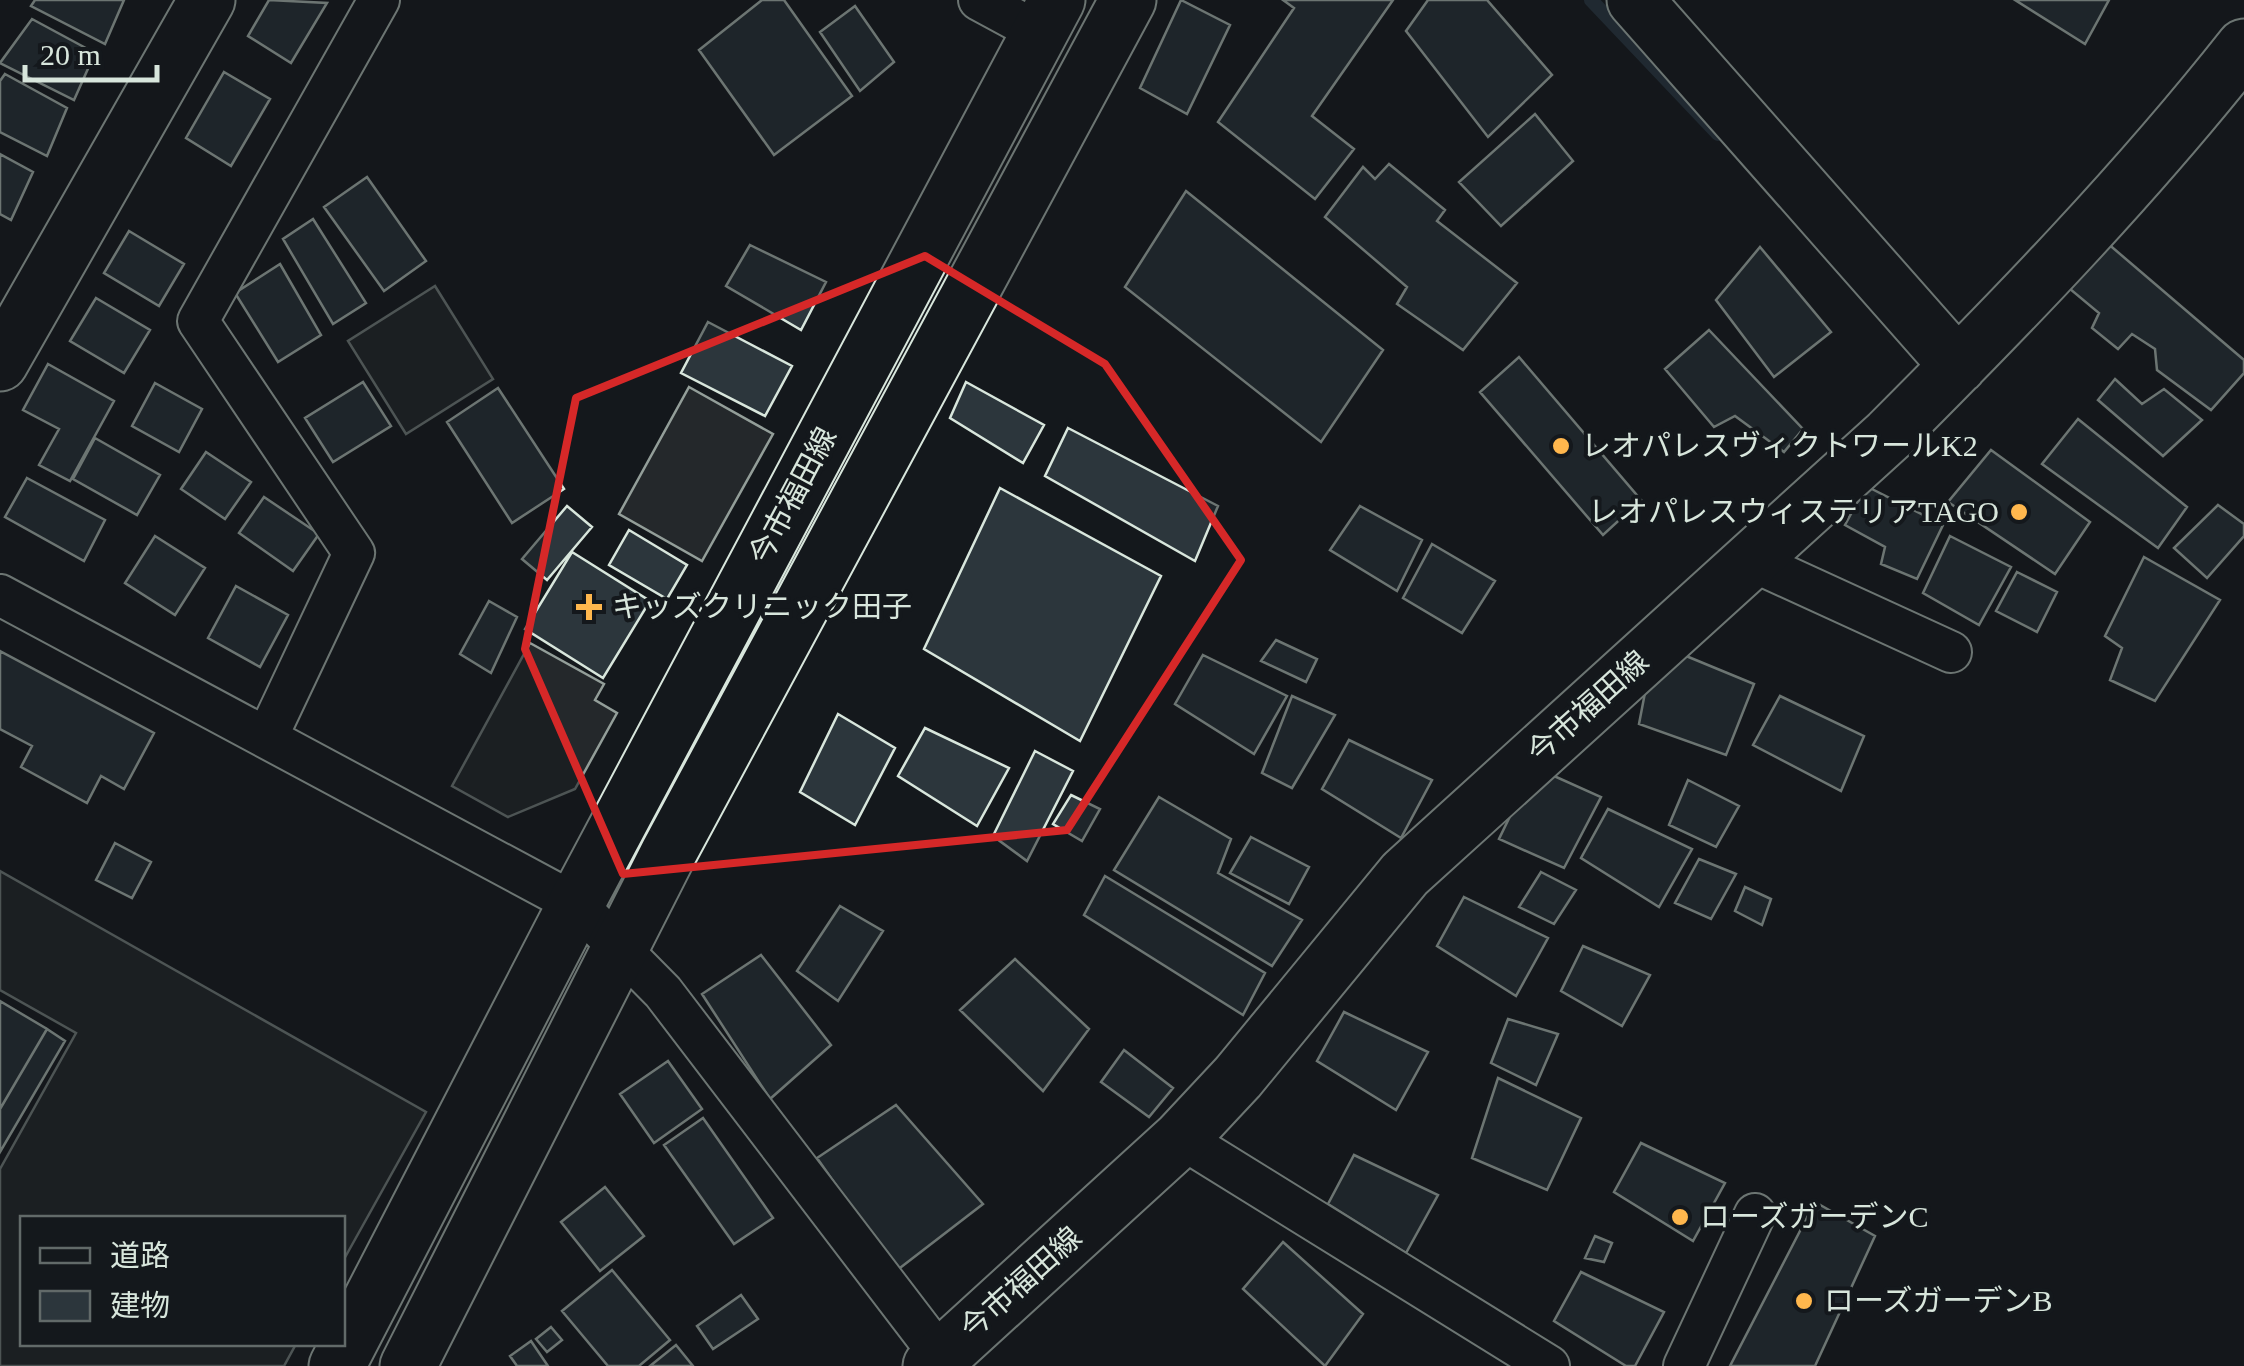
<svg xmlns="http://www.w3.org/2000/svg" width="2244" height="1366" viewBox="0 0 2244 1366" font-family="'Times New Roman','Noto Sans JP',serif">
<style>
.parking{fill:#24282b;stroke:#939e99;stroke-width:2.5}
.lines{fill:none;stroke-linecap:round;stroke-linejoin:round}
.stream{stroke:#2f3f4d;stroke-width:14}
.building{fill:#2c363c;stroke:#d8e6dc;stroke-width:2.5}
.street-casing{stroke:#d8e6dc;stroke-width:44}
.secondary-casing{stroke:#d8e6dc;stroke-width:59}
.street{stroke:#14181c;stroke-width:40}
.secondary{stroke:#14181c;stroke-width:55}
.marked{fill:none;stroke:#d62828;stroke-width:8;stroke-linejoin:round}
.poi-dot{fill:#ffb74d;stroke:#14181c;stroke-width:4}
.labels{text-anchor:middle;stroke-width:8;stroke-linejoin:round;paint-order:stroke}
.poi-label{font-size:30px;fill:#d8e6dc;stroke:#14181c;text-anchor:start}
.street-label{font-size:30px;fill:#d8e6dc;stroke:#14181c}
</style>
<rect width="100%" height="100%" fill="#14181c"/>
<path class="parking" d="M 435,286 L 493,379 L 406,434 L 348,341 Z
M 689,387 L 773,434 L 702,561 L 619,514 Z
M 530,643 L 604,684 L 595,700 L 617,713 L 575,789 L 508,817 L 452,786 Z
M 0,871 L 426,1112 L 343,1261 L 342,1218 L 22,1218 L 22,1344 L 296,1344 L 284,1366 L 0,1366 L 0,1169 L 76,1033 L 0,990 Z"/>
<g class="lines">
<path class="stream" d="M 1591,0 L 1718,134"/>
</g>
<path class="building" d="M 35,0 L 124,0 L 105,44 L 31,6 Z
M 269,0 L 327,3 L 291,63 L 248,36 Z
M 762,0 L 784,0 L 852,96 L 774,155 L 699,50 Z
M 1181,0 L 1230,25 L 1187,114 L 1140,88 Z
M 1283,0 L 1393,0 L 1312,116 L 1354,149 L 1315,199 L 1218,122 L 1294,8 Z
M 1428,0 L 1487,0 L 1552,75 L 1488,137 L 1406,31 Z
M 2015,0 L 2109,0 L 2085,44 Z
M 855,6 L 894,62 L 860,91 L 820,32 Z
M 32,19 L 95,53 L 74,100 L 0,63 Z
M 224,72 L 270,99 L 231,166 L 186,138 Z
M 5,74 L 67,108 L 47,156 L 0,132 L 0,81 Z
M 1535,114 L 1573,161 L 1501,226 L 1459,182 Z
M 0,154 L 33,172 L 11,220 L 0,214 Z
M 1389,164 L 1445,210 L 1437,221 L 1517,283 L 1463,350 L 1397,304 L 1407,287 L 1325,217 L 1363,167 L 1375,179 Z
M 367,177 L 426,261 L 384,291 L 324,207 Z
M 1186,191 L 1383,350 L 1321,442 L 1125,287 Z
M 313,219 L 366,303 L 333,324 L 283,239 Z
M 129,231 L 184,264 L 159,306 L 104,273 Z
M 2106,242 L 2244,360 L 2244,373 L 2211,410 L 2157,370 L 2155,349 L 2132,334 L 2118,349 L 2092,328 L 2099,313 L 2064,284 Z
M 750,245 L 826,282 L 801,330 L 726,286 Z
M 1760,247 L 1831,332 L 1774,377 L 1716,300 Z
M 280,264 L 321,335 L 278,362 L 235,293 Z
M 96,298 L 150,330 L 124,373 L 70,341 Z
M 708,322 L 792,366 L 765,416 L 681,373 Z
M 1709,330 L 1803,429 L 1784,452 L 1735,416 L 1714,427 L 1665,369 Z
M 1519,357 L 1641,500 L 1603,535 L 1480,392 Z
M 48,364 L 114,401 L 70,481 L 39,465 L 59,429 L 23,410 Z
M 2115,379 L 2142,404 L 2164,389 L 2202,420 L 2163,456 L 2098,400 Z
M 363,382 L 391,426 L 333,462 L 305,418 Z
M 966,382 L 1044,425 L 1023,463 L 950,418 Z
M 155,383 L 202,409 L 179,452 L 132,426 Z
M 498,388 L 564,489 L 512,523 L 447,422 Z
M 2078,419 L 2187,507 L 2158,548 L 2042,464 Z
M 1068,428 L 1218,506 L 1195,561 L 1045,476 Z
M 95,438 L 160,475 L 137,515 L 73,479 Z
M 1991,450 L 2090,522 L 2055,574 L 1948,502 Z
M 206,452 L 251,482 L 225,519 L 181,489 Z
M 27,478 L 105,520 L 84,561 L 5,517 Z
M 1866,486 L 1943,525 L 1917,579 L 1881,564 L 1885,547 L 1845,525 Z
M 1000,488 L 1161,576 L 1080,741 L 924,649 Z
M 264,497 L 319,534 L 293,571 L 239,533 Z
M 2218,505 L 2244,524 L 2244,536 L 2207,578 L 2174,548 Z
M 567,506 L 592,527 L 547,580 L 522,559 Z
M 1360,506 L 1422,540 L 1397,591 L 1330,550 Z
M 629,530 L 687,565 L 667,599 L 609,565 Z
M 155,536 L 205,568 L 175,615 L 125,583 Z
M 1950,536 L 2011,567 L 1979,625 L 1923,593 Z
M 1432,544 L 1495,581 L 1462,633 L 1403,598 Z
M 572,552 L 650,601 L 603,678 L 525,629 Z
M 2144,557 L 2220,600 L 2155,701 L 2110,680 L 2122,648 L 2105,636 Z
M 2017,572 L 2057,592 L 2037,632 L 1996,611 Z
M 236,586 L 288,615 L 260,667 L 208,638 Z
M 489,601 L 517,617 L 491,673 L 460,654 Z
M 1276,640 L 1317,659 L 1306,682 L 1261,661 Z
M 0,651 L 154,733 L 124,789 L 101,776 L 87,803 L 21,767 L 32,746 L 0,729 Z
M 1674,651 L 1754,684 L 1726,755 L 1639,724 L 1648,677 Z
M 1203,655 L 1287,696 L 1254,754 L 1175,704 Z
M 1292,696 L 1335,715 L 1292,788 L 1262,773 Z
M 1780,696 L 1864,736 L 1841,791 L 1753,745 Z
M 838,714 L 895,748 L 855,825 L 800,792 Z
M 925,728 L 1009,768 L 977,826 L 898,776 Z
M 1349,740 L 1432,780 L 1401,838 L 1322,789 Z
M 1035,751 L 1073,771 L 1027,861 L 993,836 Z
M 1534,767 L 1601,797 L 1564,868 L 1499,839 Z
M 1688,780 L 1739,806 L 1716,847 L 1669,825 Z
M 1071,795 L 1100,809 L 1082,841 L 1053,824 Z
M 1159,797 L 1231,839 L 1218,873 L 1302,920 L 1272,966 L 1114,870 Z
M 1608,809 L 1692,849 L 1659,907 L 1581,858 Z
M 1251,837 L 1309,867 L 1289,904 L 1230,873 Z
M 115,843 L 151,862 L 132,898 L 96,880 Z
M 1699,859 L 1736,874 L 1711,919 L 1675,903 Z
M 1541,872 L 1576,890 L 1554,924 L 1519,907 Z
M 1105,876 L 1265,973 L 1243,1015 L 1084,915 Z
M 1745,887 L 1771,899 L 1762,925 L 1735,911 Z
M 1464,897 L 1548,938 L 1516,996 L 1437,946 Z
M 840,906 L 883,931 L 838,1001 L 797,971 Z
M 1583,946 L 1650,975 L 1622,1026 L 1561,991 Z
M 761,955 L 831,1045 L 770,1099 L 702,994 Z
M 1015,959 L 1089,1029 L 1043,1091 L 960,1010 Z
M 0,1001 L 47,1029 L 0,1109 Z
M 1344,1012 L 1428,1052 L 1396,1110 L 1317,1061 Z
M 1508,1019 L 1558,1034 L 1536,1085 L 1491,1063 Z
M 47,1029 L 65,1041 L 0,1152 L 0,1109 Z
M 1124,1050 L 1173,1088 L 1149,1117 L 1101,1082 Z
M 668,1061 L 702,1109 L 654,1143 L 620,1094 Z
M 1498,1078 L 1581,1118 L 1547,1190 L 1472,1158 Z
M 896,1105 L 983,1204 L 896,1271 L 817,1158 Z
M 703,1118 L 773,1218 L 734,1244 L 664,1145 Z
M 1641,1143 L 1725,1183 L 1693,1241 L 1614,1192 Z
M 1354,1155 L 1438,1195 L 1406,1253 L 1328,1204 Z
M 605,1187 L 644,1236 L 600,1271 L 561,1222 Z
M 1815,1202 L 1875,1236 L 1815,1366 L 1730,1366 Z
M 1595,1236 L 1612,1243 L 1604,1262 L 1585,1258 Z
M 1283,1242 L 1363,1314 L 1325,1366 L 1243,1289 Z
M 612,1270 L 670,1340 L 639,1366 L 608,1366 L 562,1311 Z
M 1581,1272 L 1664,1312 L 1635,1366 L 1626,1366 L 1554,1321 Z
M 741,1295 L 758,1319 L 713,1349 L 697,1326 Z
M 551,1327 L 562,1340 L 547,1352 L 536,1339 Z
M 531,1341 L 548,1366 L 517,1366 L 510,1356 Z
M 676,1345 L 693,1366 L 650,1366 Z"/>
<g class="lines">
<defs>
<path id="street" d="M 979,0 L 1040,33
M 1750,560 L 1951,652
M 0,595 L 576,904 L 663,992 L 940,1355
M 268,735 L 354,553 L 198,321 L 379,0
M 1181,1138 L 1549,1366
M 1684,1366 L 1755,1214"/>
<path id="secondary" d="M 1635,0 L 1958,366
M 0,363 L 207,0
M 337,1366 L 576,904 L 1057,0
M 408,1366 L 669,852 L 1128,0
M 931,1366 L 1181,1138 L 1238,1077 L 1405,874 L 1889,435 C 2013,311 2135,185 2244,47"/>
</defs>
<use href="#street" class="street-casing"/>
<use href="#secondary" class="secondary-casing"/>
<use href="#street" class="street"/>
<use href="#secondary" class="secondary"/>
</g>
<path d="M0 0H2244V1366H0ZM 925,256 L 1105,364 L 1241,560 L 1067,830 L 623,874 L 525,649 L 576,398 Z" fill="#14181c" fill-opacity=".55" fill-rule="evenodd"/>
<path class="marked" d="M 925,256 L 1105,364 L 1241,560 L 1067,830 L 623,874 L 525,649 L 576,398 Z"/>
<g class="poi-dot">
<circle cx="1561" cy="446" r="10"/>
<circle cx="2019" cy="512" r="10"/>
<path d="M584 592h10v10h10v10h-10v10h-10v-10h-10v-10h10z"/>
<circle cx="1680" cy="1217" r="10"/>
<circle cx="1804" cy="1301" r="10"/>
</g>
<g class="labels">
<g class="poi-label">
<text x="1581" y="456">レオパレスヴィクトワールK2</text>
<text x="1999" y="522" text-anchor="end">レオパレスウィステリアTAGO</text>
<text x="612" y="617">キッズクリニック田子</text>
<text x="1700" y="1227">ローズガーデンC</text>
<text x="1824" y="1311">ローズガーデンB</text>
</g>
<g class="street-label">
<text transform="translate(793 496) rotate(-62)" y="10">今市福田線</text>
<text transform="translate(1588 707) rotate(-42)" y="10">今市福田線</text>
<text transform="translate(1021 1283) rotate(-42)" y="10">今市福田線</text>
</g>
</g>
<rect x="20" y="1216" width="325" height="130" fill="#14181c" stroke="#626a69" stroke-width="2.5"/>
<rect x="40" y="1248" width="50" height="15" fill="#14181c" stroke="#626a69" stroke-width="2.5"/>
<text x="110" y="1266" font-size="30" fill="#d8e6dc">道路</text>
<rect x="40" y="1291" width="50" height="30" fill="#2c363c" stroke="#626a69" stroke-width="2.5"/>
<text x="110" y="1316" font-size="30" fill="#d8e6dc">建物</text>
<path d="M25 65v15h132v-15" fill="none" stroke="#d8e6dc" stroke-width="5"/>
<text x="40" y="65" font-size="30" fill="#d8e6dc" stroke="#14181c" stroke-width="8" paint-order="stroke">20 m</text>
</svg>
